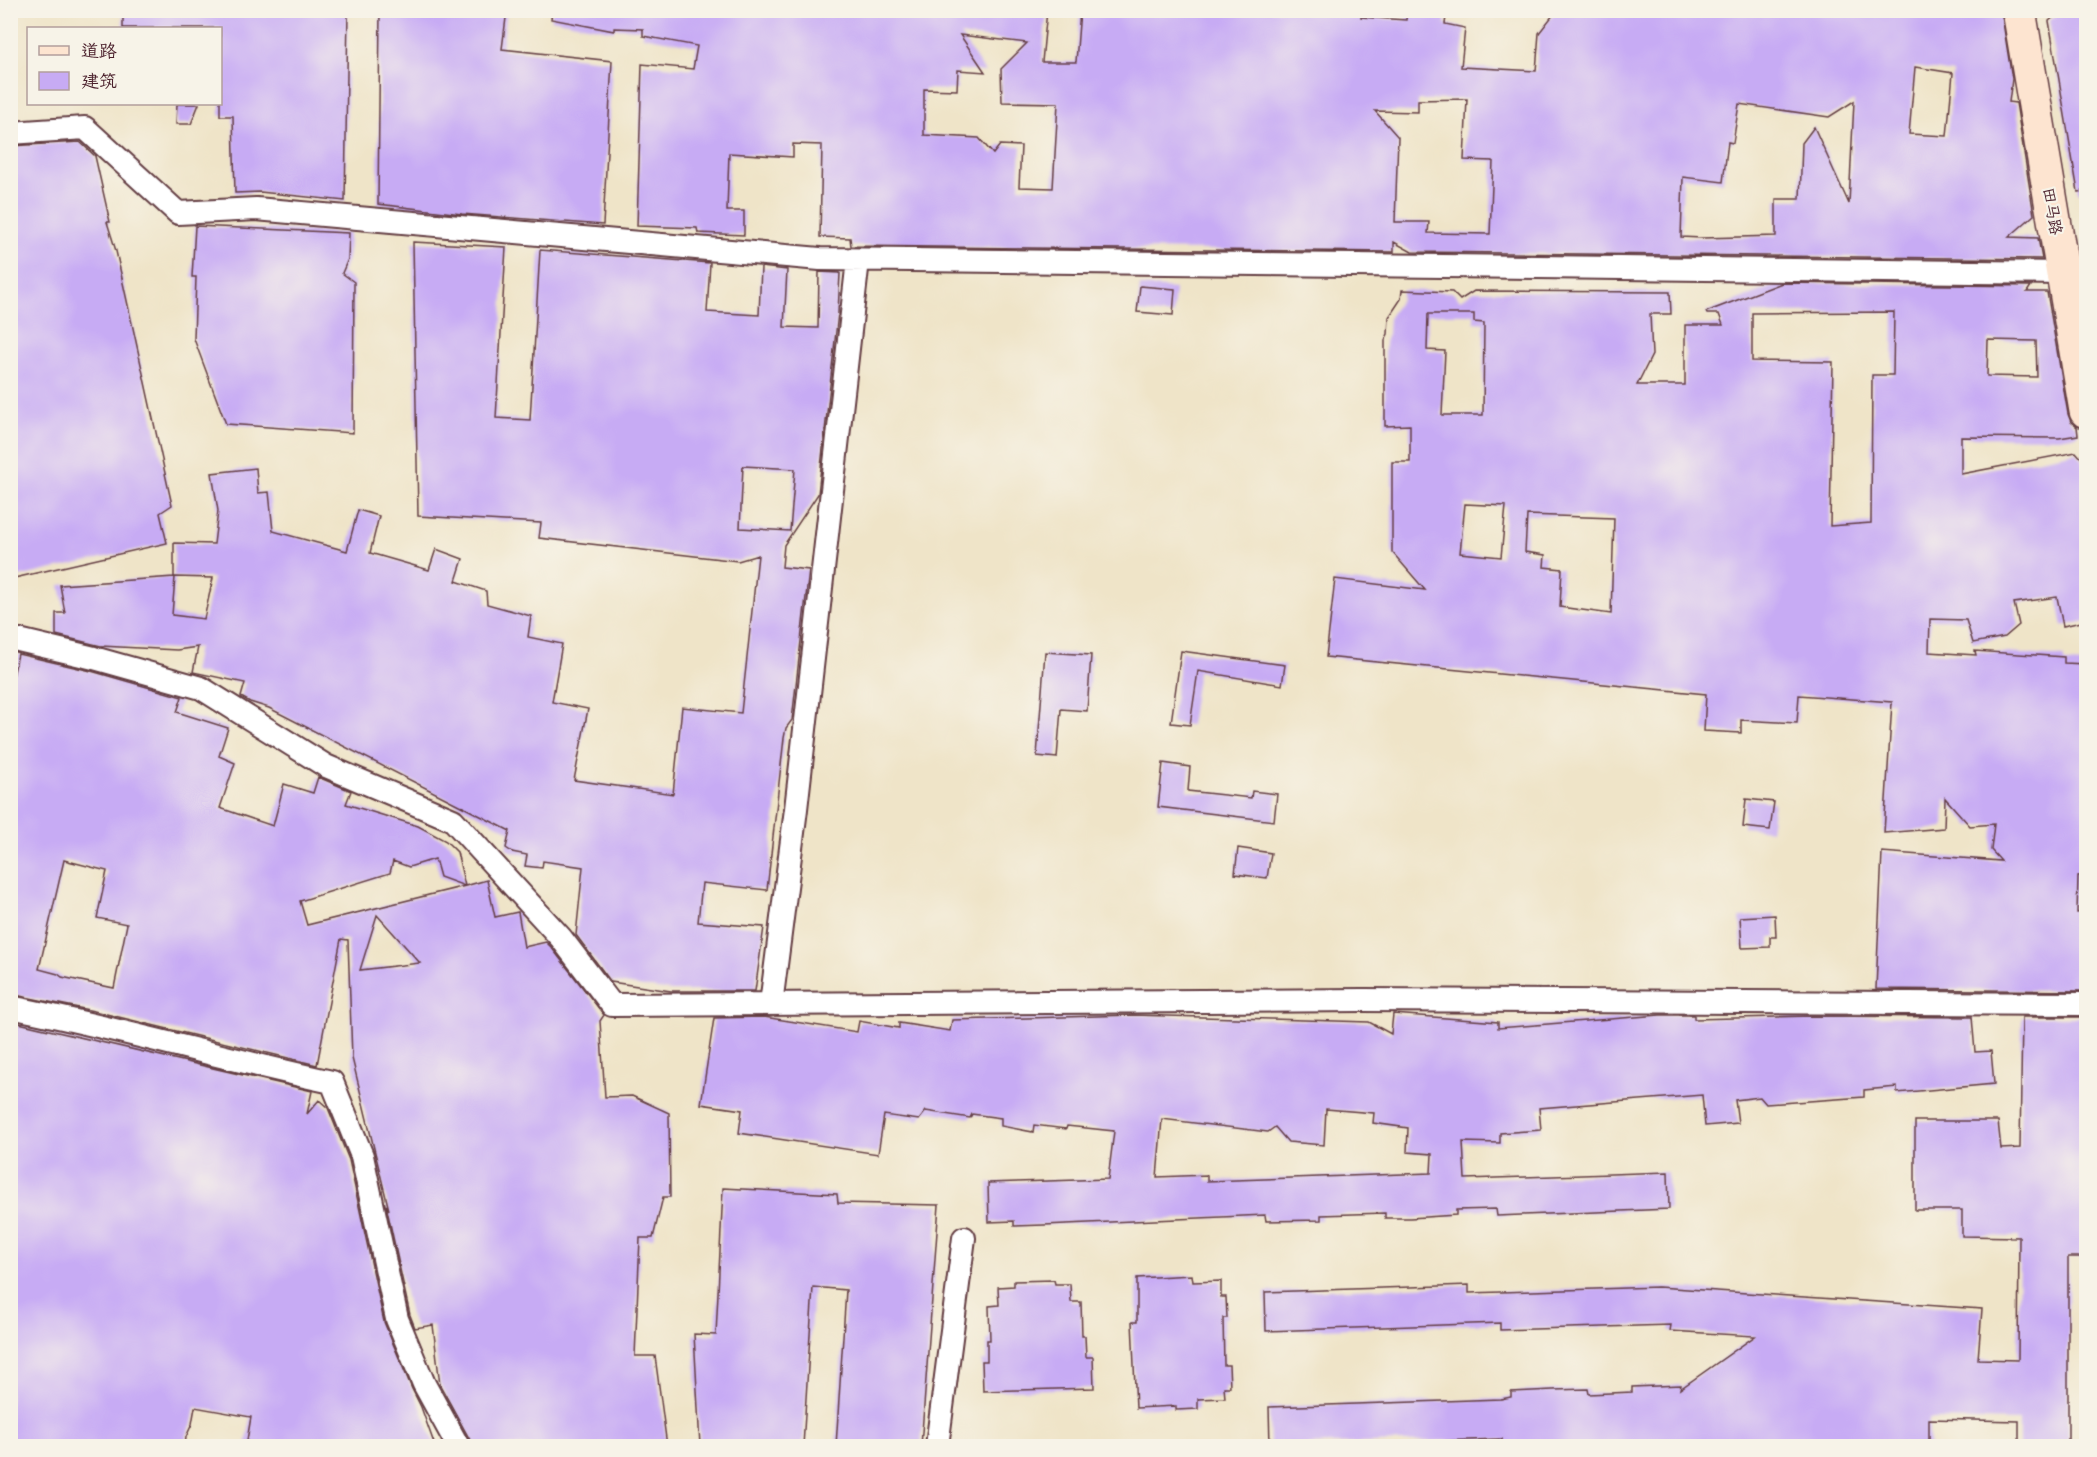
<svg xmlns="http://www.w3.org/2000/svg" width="2097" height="1457" viewBox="0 0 2097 1457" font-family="'Shantell Sans','LXGW WenKai TC',sans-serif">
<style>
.building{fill:#c7abf4;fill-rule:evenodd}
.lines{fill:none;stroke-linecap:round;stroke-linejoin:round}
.street-casing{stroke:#633d43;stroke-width:26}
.secondary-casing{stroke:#633d43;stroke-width:36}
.street{stroke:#fff;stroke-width:22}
.secondary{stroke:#fde4d0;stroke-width:33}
.labels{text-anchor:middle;stroke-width:4.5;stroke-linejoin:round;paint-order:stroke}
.street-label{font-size:16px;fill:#4a1f2b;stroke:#f7f3e8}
</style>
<rect width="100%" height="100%" fill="#f7f3e8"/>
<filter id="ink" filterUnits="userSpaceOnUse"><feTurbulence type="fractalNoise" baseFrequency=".0167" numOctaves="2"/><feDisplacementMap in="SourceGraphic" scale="12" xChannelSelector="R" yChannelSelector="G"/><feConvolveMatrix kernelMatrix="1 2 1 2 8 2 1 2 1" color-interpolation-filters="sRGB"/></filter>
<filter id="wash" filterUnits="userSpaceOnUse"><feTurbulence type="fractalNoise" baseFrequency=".008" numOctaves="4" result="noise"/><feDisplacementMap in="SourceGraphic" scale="24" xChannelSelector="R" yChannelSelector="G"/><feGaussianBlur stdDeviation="1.35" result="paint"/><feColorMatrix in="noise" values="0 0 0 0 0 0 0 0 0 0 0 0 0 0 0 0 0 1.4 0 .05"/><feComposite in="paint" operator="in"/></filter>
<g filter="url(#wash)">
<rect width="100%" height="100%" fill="#efe4c8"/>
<g id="blocks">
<path class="building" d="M 123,10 L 348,10 L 345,201 L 260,192 L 235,193 L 233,116 L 220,116 L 220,28 L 123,28 Z
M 380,10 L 507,10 L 502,49 L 612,61 L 603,225 L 462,214 L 378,204 Z
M 552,10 L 1047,10 L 1042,62 L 1076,62 L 1080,10 L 1361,10 L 1361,17 L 1406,20 L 1407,10 L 1447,10 L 1445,24 L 1465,28 L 1461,67 L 1536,71 L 1539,33 L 1557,10 L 2001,10 L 2012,79 L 2009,102 L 2016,103 L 2034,215 L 2009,237 L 2038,238 L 2042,259 L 1412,252 L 1394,242 L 1394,252 L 851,246 L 850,238 L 820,237 L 822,145 L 793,144 L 793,157 L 729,153 L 727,211 L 744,211 L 744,235 L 698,233 L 697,228 L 637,226 L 642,64 L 693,69 L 697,46 L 643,36 L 643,29 L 614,28 L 614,31 L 551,19 ZM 960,35 L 1027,43 L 1001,69 L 1002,102 L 1058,103 L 1053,188 L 1019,187 L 1021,146 L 1000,145 L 993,154 L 979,138 L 924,135 L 924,89 L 957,90 L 958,70 L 985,72 ZM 1915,67 L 1953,73 L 1947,136 L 1909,134 ZM 1467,99 L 1464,160 L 1493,161 L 1490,234 L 1428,233 L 1429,222 L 1395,222 L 1398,137 L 1375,111 L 1418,112 L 1418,100 ZM 1854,101 L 1849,204 L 1814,127 L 1802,143 L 1800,199 L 1776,199 L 1776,236 L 1702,238 L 1681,237 L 1683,177 L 1723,182 L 1728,142 L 1733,143 L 1739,104 L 1829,117 Z
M 2067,10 L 2086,10 L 2086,191 L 2078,192 L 2049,21 L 2060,12 Z
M 177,104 L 199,104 L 191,124 L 176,124 Z
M 80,142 L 95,156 L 110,222 L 107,222 L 116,251 L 172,505 L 160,513 L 167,543 L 10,579 L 10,146 Z
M 195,226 L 349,233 L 348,259 L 342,273 L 354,282 L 353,433 L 226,424 L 194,339 L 196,277 L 192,277 Z
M 413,242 L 506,247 L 496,418 L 530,420 L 540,250 L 710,263 L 707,312 L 759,315 L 761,267 L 787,270 L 784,327 L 818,328 L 819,272 L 840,273 L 838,313 L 818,494 L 784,545 L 782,567 L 809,570 L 792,720 L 786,728 L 784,738 L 767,890 L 702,883 L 698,922 L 764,927 L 755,991 L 671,991 L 611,982 L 576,935 L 583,867 L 543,861 L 542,868 L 525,866 L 527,855 L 512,852 L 506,848 L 510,831 L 269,708 L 250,702 L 241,697 L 245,683 L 193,672 L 198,647 L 177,650 L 101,646 L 56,635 L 56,613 L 65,613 L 60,585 L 174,577 L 174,543 L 214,544 L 218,511 L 212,473 L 256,468 L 258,493 L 269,492 L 273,531 L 347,551 L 358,510 L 379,516 L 370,553 L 429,570 L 436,549 L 463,559 L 456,581 L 486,591 L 487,604 L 531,616 L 528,637 L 562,644 L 552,702 L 588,709 L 574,780 L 673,794 L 682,707 L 741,713 L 758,555 L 738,561 L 539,538 L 541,523 L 418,516 ZM 743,466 L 795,469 L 790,531 L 740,528 ZM 175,577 L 213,578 L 204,619 L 172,615 Z
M 1782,283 L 2031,286 L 2027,292 L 2047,292 L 2068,414 L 2071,422 L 2077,427 L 2078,435 L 2059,438 L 1961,437 L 1961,474 L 2076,452 L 2083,460 L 2086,481 L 2086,621 L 2063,626 L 2057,597 L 2014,603 L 2019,625 L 2005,637 L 1973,643 L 1966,620 L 1930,619 L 1929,652 L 1976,655 L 1975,651 L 2064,657 L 2064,663 L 2086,664 L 2086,875 L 2078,876 L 2077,913 L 2086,912 L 2086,991 L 1876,989 L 1882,852 L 2001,861 L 1991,850 L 1994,824 L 1970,826 L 1945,798 L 1944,828 L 1884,833 L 1892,702 L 1799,695 L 1797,723 L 1741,720 L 1741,733 L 1704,731 L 1706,694 L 1326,657 L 1335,579 L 1425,590 L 1392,552 L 1392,462 L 1410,462 L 1410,425 L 1385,426 L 1385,340 L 1388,334 L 1389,317 L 1401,299 L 1402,290 L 1452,292 L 1460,300 L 1474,291 L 1670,292 L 1671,314 L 1650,314 L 1652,355 L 1637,385 L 1685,385 L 1685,325 L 1723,325 L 1719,314 L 1707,314 L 1706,312 ZM 1894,312 L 1893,375 L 1872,375 L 1871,523 L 1830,526 L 1833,362 L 1752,361 L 1752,313 ZM 1428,314 L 1474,314 L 1474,322 L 1484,323 L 1483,415 L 1442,415 L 1445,351 L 1427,350 ZM 1988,340 L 2036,341 L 2037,377 L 1987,376 ZM 1465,504 L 1506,506 L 1501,557 L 1460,553 ZM 1527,515 L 1614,518 L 1611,614 L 1560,607 L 1562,569 L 1544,567 L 1545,555 L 1525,552 Z
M 1140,286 L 1175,289 L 1173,315 L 1137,312 Z
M 1181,651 L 1285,665 L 1282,685 L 1198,671 L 1190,725 L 1171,723 Z
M 1045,652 L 1091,655 L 1087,711 L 1061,709 L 1057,758 L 1037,756 Z
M 18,654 L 91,671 L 182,697 L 177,712 L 228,728 L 219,756 L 235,763 L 220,808 L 273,826 L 284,784 L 313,793 L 318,777 L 351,791 L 346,804 L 418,826 L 446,841 L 457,852 L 465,886 L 487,880 L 495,917 L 518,912 L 524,947 L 546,942 L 551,947 L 604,1015 L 600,1021 L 605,1097 L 632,1096 L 669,1113 L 670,1197 L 663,1197 L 653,1238 L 640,1238 L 635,1356 L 655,1356 L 667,1446 L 471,1446 L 470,1440 L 440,1385 L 433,1325 L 415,1328 L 410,1315 L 386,1205 L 389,1210 L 352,1058 L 348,940 L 341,939 L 317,1065 L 94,1011 L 10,994 L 10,690 ZM 435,859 L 440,877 L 465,886 L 307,925 L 300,901 L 390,873 L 393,861 L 409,867 ZM 64,860 L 107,871 L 97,918 L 127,924 L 114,988 L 62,977 L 58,974 L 39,969 ZM 377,915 L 420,963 L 360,970 Z
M 1163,763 L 1190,767 L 1188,791 L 1251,798 L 1252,791 L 1277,794 L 1274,821 L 1158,807 Z
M 1746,799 L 1774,802 L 1770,830 L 1743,827 Z
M 1238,848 L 1271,853 L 1267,878 L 1235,874 Z
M 1775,915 L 1776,937 L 1770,937 L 1770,947 L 1742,948 L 1740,917 Z
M 1393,1014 L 1498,1022 L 1498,1028 L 1660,1015 L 1694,1015 L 1694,1019 L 1812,1016 L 1972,1017 L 1975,1052 L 1991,1051 L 1994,1084 L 1897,1093 L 1897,1087 L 1864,1090 L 1864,1097 L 1766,1104 L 1760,1097 L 1735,1100 L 1738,1123 L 1705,1126 L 1702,1095 L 1539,1108 L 1541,1130 L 1500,1133 L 1500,1143 L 1463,1142 L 1465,1179 L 1668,1172 L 1669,1209 L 1497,1216 L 1496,1209 L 1456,1210 L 1456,1215 L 1410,1218 L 1385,1218 L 1385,1213 L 1321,1215 L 1321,1220 L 1266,1221 L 1265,1215 L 1044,1225 L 1014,1226 L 1014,1221 L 989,1222 L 988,1183 L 1108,1179 L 1114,1131 L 1067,1126 L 1066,1129 L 1034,1125 L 1033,1132 L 1001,1126 L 1001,1118 L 972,1114 L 970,1118 L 926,1111 L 919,1120 L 884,1115 L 878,1154 L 739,1133 L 742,1110 L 701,1104 L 714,1018 L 764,1017 L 857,1032 L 859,1021 L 899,1028 L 899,1023 L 950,1031 L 952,1020 L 1133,1015 L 1369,1022 L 1391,1034 ZM 1326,1109 L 1374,1113 L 1373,1123 L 1408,1128 L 1407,1152 L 1432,1154 L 1431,1173 L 1207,1181 L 1207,1175 L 1157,1177 L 1162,1119 L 1268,1132 L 1275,1127 L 1288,1142 L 1324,1145 Z
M 2022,1017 L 2086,1017 L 2086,1257 L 2068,1257 L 2068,1446 L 2019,1446 L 2019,1421 L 1929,1419 L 1929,1446 L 1503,1446 L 1502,1439 L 1270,1446 L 1269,1407 L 1501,1399 L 1511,1397 L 1511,1392 L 1553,1390 L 1588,1389 L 1589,1394 L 1632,1392 L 1632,1387 L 1681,1385 L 1680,1389 L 1755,1336 L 1670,1331 L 1671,1325 L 1500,1330 L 1500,1323 L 1266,1331 L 1265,1292 L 1469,1285 L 1469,1293 L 1658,1287 L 1982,1309 L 1978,1359 L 2018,1360 L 2019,1237 L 1962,1236 L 1962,1210 L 1915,1210 L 1915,1121 L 1998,1121 L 2001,1149 L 2020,1148 Z
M 10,1021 L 312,1091 L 307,1114 L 319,1100 L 328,1108 L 349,1160 L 384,1322 L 412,1389 L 421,1407 L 435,1446 L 246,1446 L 251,1417 L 195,1407 L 192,1424 L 186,1437 L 185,1446 L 10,1446 L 10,1331 L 16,1303 L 10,1302 Z
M 723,1188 L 837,1194 L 838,1203 L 939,1205 L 921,1446 L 836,1446 L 846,1290 L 813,1287 L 803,1446 L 700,1446 L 694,1334 L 716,1335 Z
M 1192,1275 L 1193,1282 L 1221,1281 L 1221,1297 L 1226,1297 L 1227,1318 L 1223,1318 L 1224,1365 L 1229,1365 L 1230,1387 L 1224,1387 L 1225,1398 L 1198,1399 L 1198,1409 L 1176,1410 L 1176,1406 L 1136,1408 L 1132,1322 L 1137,1322 L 1137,1278 Z
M 1054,1280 L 1055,1284 L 1070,1284 L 1071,1302 L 1081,1302 L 1082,1336 L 1085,1336 L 1086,1357 L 1093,1357 L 1094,1388 L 983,1391 L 982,1361 L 987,1361 L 987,1340 L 990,1340 L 989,1306 L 999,1305 L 998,1287 L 1014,1286 L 1014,1281 Z"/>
</g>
</g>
<g filter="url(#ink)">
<use href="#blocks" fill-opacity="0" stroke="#633d43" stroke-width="1.5"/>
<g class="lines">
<defs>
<path id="street" d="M 10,133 L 85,128 L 178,213 L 256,209 L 820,259 L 2063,273
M 10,638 L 94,658 L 201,688 L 326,766 L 453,820 L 561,938 L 612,1005 L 1363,1000 L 2086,1004
M 769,1003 L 771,1004 L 796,809 L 858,260
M 10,1007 C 119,1028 224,1059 332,1082 L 362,1156 L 397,1319 L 424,1384 L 458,1446
M 937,1446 L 964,1238"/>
<path id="secondary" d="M 2019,10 L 2086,411"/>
</defs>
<use href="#street" class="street-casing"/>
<use href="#secondary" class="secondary-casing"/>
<use href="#street" class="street"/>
<use href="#secondary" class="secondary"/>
</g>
</g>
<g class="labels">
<g class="street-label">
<text transform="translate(2053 211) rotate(80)" y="6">田马路</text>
</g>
</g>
<rect width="2097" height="1457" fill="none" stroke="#f7f3e8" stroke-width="36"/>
<rect x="27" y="27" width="195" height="78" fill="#f7f3e8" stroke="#b29e9c" stroke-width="1.5"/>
<rect x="39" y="46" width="30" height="9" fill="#fde4d0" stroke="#b29e9c" stroke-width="1.5"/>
<text x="81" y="57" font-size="18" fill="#4a1f2b">道路</text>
<rect x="39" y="72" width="30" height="18" fill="#c7abf4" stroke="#b29e9c" stroke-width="1.5"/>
<text x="81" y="87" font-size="18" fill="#4a1f2b">建筑</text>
</svg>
